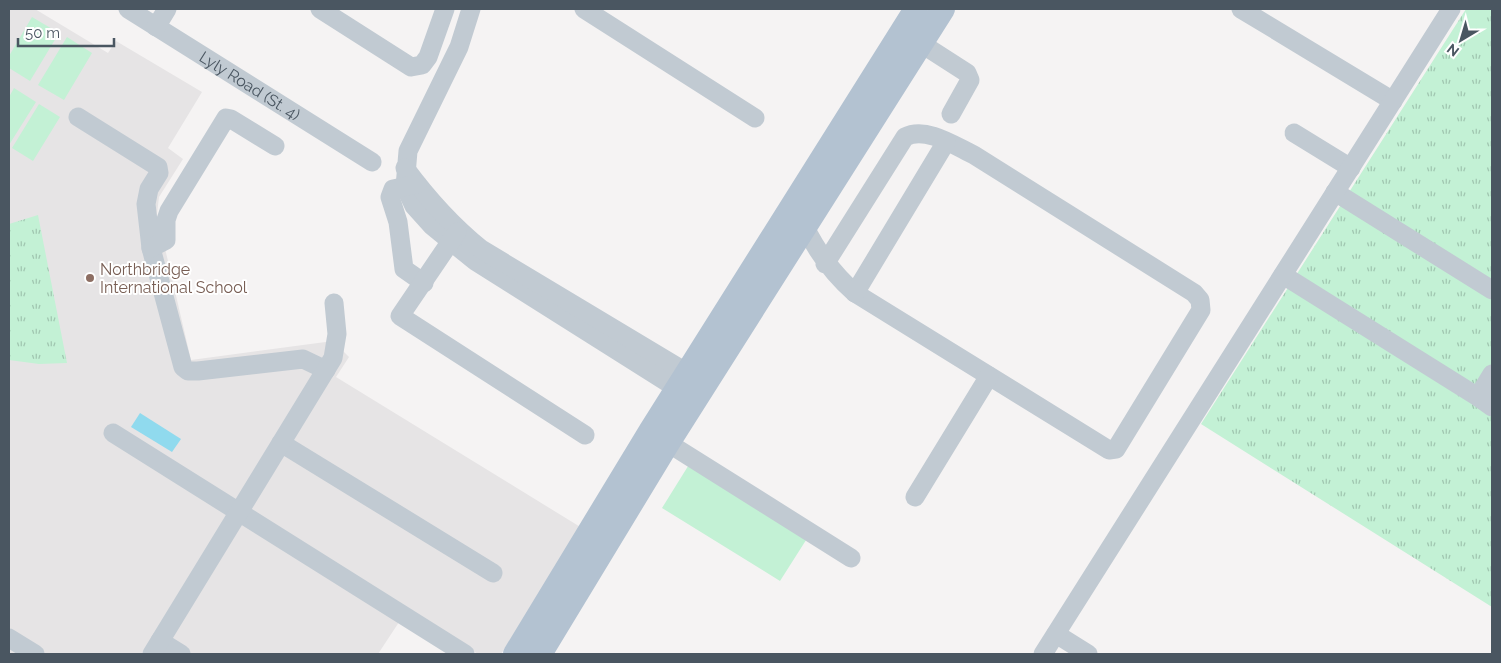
<svg xmlns="http://www.w3.org/2000/svg" width="1501" height="663" viewBox="0 0 1501 663" font-family="Raleway,sans-serif">
<style>
.education{fill:#e6e4e5}
.grass{fill:url(#grass-tufts)}
.pitch{fill:#c3f1d5}
.water{fill:#90daee}
.lines{fill:none;stroke-linecap:round;stroke-linejoin:round}
.minor{stroke:#c1cad2;stroke-width:19}
.major{stroke:#b3c2d1;stroke-width:24}
.education-dot{fill:#8d6e63;stroke:#fff;stroke-width:2}
.labels{text-anchor:middle;stroke-width:4;stroke-linejoin:round;paint-order:stroke}
.street-label{font-size:16px;fill:#4a5661;stroke:#fff}
.education-label{font-size:16px;fill:#785e54;stroke:#fff;text-anchor:start}
</style>
<defs>
<pattern id="grass-tufts" width="24" height="20" patternUnits="userSpaceOnUse" patternTransform="scale(1.25)"><rect width="24" height="20" fill="#c3f1d5"/><path d="M3 7l-1-3M5 7V3M7 7l1-3M15 17l-1-3M17 17v-4M19 17l1-3" fill="none" stroke="#a0c6b0"/></pattern>
</defs>
<rect width="100%" height="100%" fill="#f5f3f3"/>
<path class="education" d="M 9,9 L 35,9 L 108,53 L 116,41 L 202,92 L 168,148 L 183,159 L 159,197 L 157,214 L 191,360 L 333,341 L 349,357 L 336,377 L 582,528 L 501,654 L 478,654 L 407,610 L 378,654 L 9,654 Z"/>
<path class="grass" d="M 1466,9 L 1492,9 L 1492,607 L 1201,424 Z
M 38,215 L 67,363 L 39,364 L 9,360 L 9,224 Z"/>
<path class="pitch" d="M 32,17 L 59,33 L 30,81 L 9,68 L 9,56 Z
M 67,37 L 92,53 L 64,100 L 38,85 Z
M 14,88 L 36,102 L 9,145 L 9,97 Z
M 39,104 L 60,117 L 33,161 L 12,148 Z
M 690,463 L 808,537 L 780,581 L 662,508 Z"/>
<path class="water" d="M 140,413 L 181,439 L 172,452 L 131,427 Z"/>
<g class="lines">
<g class="minor">
<path id="s1" d="M 128,9 L 372,162"/>
<path d="M 320,9 L 411,67 L 422,65 L 428,57 L 445,9"/>
<path d="M 471,9 L 459,47 L 408,151 L 405,187 L 414,206 L 432,226 L 475,261 L 689,396"/>
<path d="M 584,9 L 755,118"/>
<path d="M 1241,9 L 1393,101"/>
<path d="M 156,27 L 167,9"/>
<path d="M 911,37 L 967,73 L 970,80 L 951,114"/>
<path d="M 78,117 L 158,167 L 159,173 L 149,189 L 146,204 L 151,248 L 183,367 L 188,371 L 198,371 L 303,359 L 326,370"/>
<path d="M 1294,133 L 1351,168"/>
<path d="M 405,168 C 428,199 451,225 481,249 L 699,380"/>
<path d="M 417,184 L 393,189 L 390,197 L 398,222 L 404,269 L 424,283"/>
<path d="M 1335,192 L 1492,290"/>
<path d="M 804,225 C 817,252 832,273 855,293 L 1109,450 L 1116,449 L 1201,310 L 1200,300 L 1194,293 L 974,155 C 955,146 926,126 905,137 L 825,264"/>
<path d="M 457,232 L 400,316 L 585,435"/>
<path d="M 151,248 L 166,240 L 166,220 L 169,211 L 226,118 L 231,119 L 275,146"/>
<path d="M 1283,275 L 1478,397"/>
<path d="M 855,293 L 946,142"/>
<path d="M 1492,374 L 1478,397 L 1492,407"/>
<path d="M 113,433 L 465,654"/>
<path d="M 281,443 L 493,573"/>
<path d="M 668,443 L 851,558"/>
<path d="M 915,497 L 989,376"/>
<path d="M 1056,634 L 1088,654"/>
<path d="M 9,638 L 35,654"/>
<path d="M 160,641 L 181,654"/>
<path d="M 152,654 L 333,358 L 337,334 L 334,303"/>
<path d="M 1043,654 L 1451,9"/>
</g>
<path class="major" d="M 515,654 L 651,430 L 916,9
M 540,654 L 668,443 L 943,9"/>
</g>
<circle class="education-dot" cx="90" cy="278" r="5"/>
<g class="labels">
<g class="street-label">
<text dy="6" stroke="none"><textPath href="#s1" startOffset="144">Lyly Road (St. 4)</textPath></text>
</g>
<g class="education-label">
<text x="100" y="275">Northbridge<tspan x="100" dy="18">International School</tspan></text>
</g>
</g>
<rect width="1501" height="663" fill="none" stroke="#4a5661" stroke-width="20"/>
<g transform="translate(1461 40) rotate(218)" stroke="#ffffff" stroke-width="4" paint-order="stroke">
<path d="M0-4L9 19L0 12L-9 19Z" fill="#4a5661"/>
<text y="-8" font-size="14" font-weight="bold" text-anchor="middle" fill="#4a5661">N</text>
</g>
<path d="M18 38v8h96v-8" fill="none" stroke="#4a5661" stroke-width="2.5"/>
<text x="25" y="38" font-size="15" fill="#4a5661" stroke="#ffffff" stroke-width="4" paint-order="stroke">50 m</text>
</svg>
